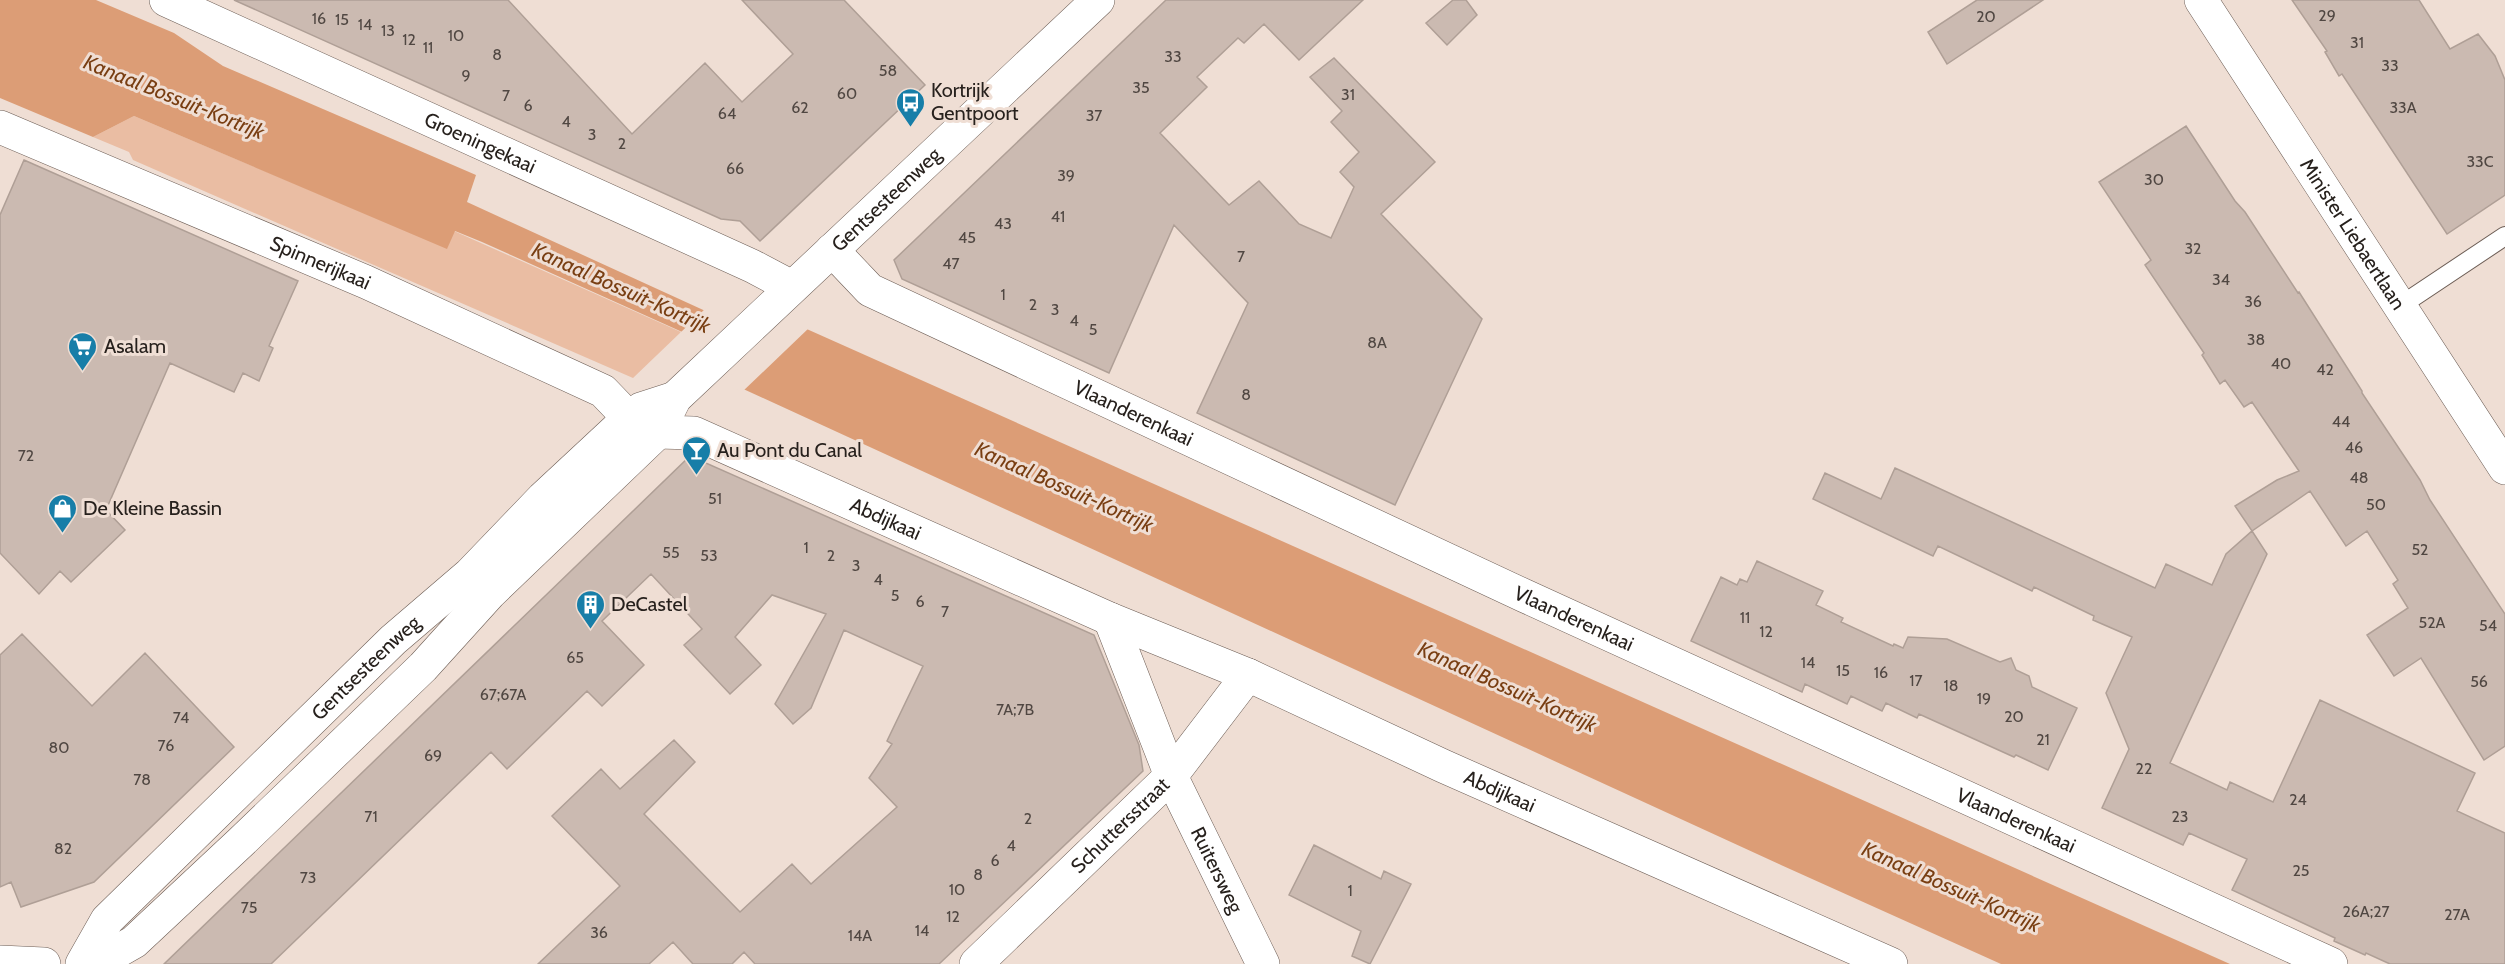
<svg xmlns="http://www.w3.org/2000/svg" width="2505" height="964" viewBox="0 0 2505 964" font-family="Cabin,sans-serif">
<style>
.green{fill:#eabda3}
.water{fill:#dc9d76}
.pier{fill:#efded4}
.building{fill:#cbbab1;stroke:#af9f96;stroke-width:1.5}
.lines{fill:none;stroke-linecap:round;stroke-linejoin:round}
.lane-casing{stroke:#6c5d55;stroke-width:20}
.street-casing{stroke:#6c5d55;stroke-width:34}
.secondary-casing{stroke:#6c5d55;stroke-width:34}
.primary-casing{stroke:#6c5d55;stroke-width:34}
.lane{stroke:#fff;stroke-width:18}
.street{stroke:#fff;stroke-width:33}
.secondary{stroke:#fff;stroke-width:33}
.primary{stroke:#fff;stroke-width:33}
.labels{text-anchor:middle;stroke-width:6;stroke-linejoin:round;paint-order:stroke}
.number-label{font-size:16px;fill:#504742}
.poi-label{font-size:20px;fill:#27211d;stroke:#efded4;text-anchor:start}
.street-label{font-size:20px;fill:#27211d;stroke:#efded4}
.water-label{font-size:21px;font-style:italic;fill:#793e12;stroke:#efded4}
</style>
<rect width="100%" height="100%" fill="#efded4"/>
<path class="green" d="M 134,116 L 447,248 L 454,231 L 681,332 L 633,378 L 133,160 L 129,152 L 93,137 Z"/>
<path class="water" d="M 0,0 L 96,0 L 174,33 L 223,66 L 476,175 L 467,202 L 771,341 L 791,322 L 2230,964 L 2001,964 L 1781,865 L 728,382 L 749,362 L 482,242 L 455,231 L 447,249 L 134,116 L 93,137 L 0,98 Z"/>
<path class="pier" d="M 706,308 L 770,337 L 790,319 L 810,327 L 742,392 L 727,385 L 725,382 L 744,362 L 680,333 Z"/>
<path class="building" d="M 234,0 L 508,0 L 632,134 L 705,63 L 742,102 L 793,54 L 742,0 L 844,0 L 925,85 L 760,241 L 740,221 L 721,219 Z
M 1166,0 L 1363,0 L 1299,60 L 1264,24 L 1244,43 L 1238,38 L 1197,77 L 1207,87 L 1160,133 L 1229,205 L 1259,181 L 1299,224 L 1331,238 L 1354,187 L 1340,172 L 1359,152 L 1331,122 L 1342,111 L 1310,77 L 1334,58 L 1435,162 L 1381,214 L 1482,319 L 1395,505 L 1197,413 L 1248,303 L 1174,225 L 1109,373 L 902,279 L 894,260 Z
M 1453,0 L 1466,0 L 1477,15 L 1447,45 L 1426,23 Z
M 1977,0 L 2043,0 L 1947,64 L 1928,32 Z
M 2292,0 L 2419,0 L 2450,49 L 2478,34 L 2495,56 L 2505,80 L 2505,195 L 2447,234 L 2342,74 L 2339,76 L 2325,52 L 2327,51 Z
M 2186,126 L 2235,201 L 2245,212 L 2298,293 L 2299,292 L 2362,391 L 2362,393 L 2420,480 L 2430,500 L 2505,614 L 2505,746 L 2484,760 L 2421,658 L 2394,676 L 2367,635 L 2408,608 L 2393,584 L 2398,580 L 2367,531 L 2346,546 L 2310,491 L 2252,531 L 2235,506 L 2277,480 L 2299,471 L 2252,402 L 2244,407 L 2225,380 L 2220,384 L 2202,355 L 2204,353 L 2145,265 L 2151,260 L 2099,182 Z
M 24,160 L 298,281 L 269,346 L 273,348 L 259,381 L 243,373 L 234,392 L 170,363 L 106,510 L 125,530 L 71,582 L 60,571 L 39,594 L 0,553 L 0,215 Z
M 690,456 L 1094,635 L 1139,745 L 1143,771 L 939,964 L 755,964 L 744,952 L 732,964 L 693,964 L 673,942 L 649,964 L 538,964 L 620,886 L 552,816 L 601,769 L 620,789 L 674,740 L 695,762 L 644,814 L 740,912 L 792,864 L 811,884 L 897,807 L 869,778 L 892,744 L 887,741 L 923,666 L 844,630 L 811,708 L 793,724 L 775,704 L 826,614 L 772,595 L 735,637 L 761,665 L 730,694 L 684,645 L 702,629 L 651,574 L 602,621 L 644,665 L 602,706 L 587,691 L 507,769 L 491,752 L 271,964 L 164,964 Z
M 1895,468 L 2155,588 L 2166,564 L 2212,585 L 2226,554 L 2252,531 L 2267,554 L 2170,763 L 2227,790 L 2230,782 L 2273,802 L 2320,700 L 2475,773 L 2457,811 L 2505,833 L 2505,964 L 2390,964 L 2366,953 L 2365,955 L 2334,941 L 2335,938 L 2232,890 L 2247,859 L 2189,833 L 2183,845 L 2102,808 L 2129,749 L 2106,693 L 2132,637 L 2093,620 L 2094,616 L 2034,587 L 2032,591 L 1938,546 L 1933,556 L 1813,499 L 1825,473 L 1881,499 Z
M 1757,561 L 1823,591 L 1816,605 L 1843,618 L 1841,622 L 1893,646 L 1894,644 L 1903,648 L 1908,637 L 1947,639 L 2000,662 L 2011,658 L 2016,670 L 2029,676 L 2032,687 L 2077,708 L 2048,770 L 2016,755 L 2014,757 L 1919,714 L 1917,718 L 1886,703 L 1882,711 L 1851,696 L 1847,704 L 1805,684 L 1802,692 L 1691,641 L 1721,577 L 1737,585 L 1740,579 L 1747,582 Z
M 22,634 L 92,706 L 145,653 L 234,747 L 94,882 L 21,907 L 11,882 L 0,887 L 0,655 Z
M 1314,845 L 1381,879 L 1384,871 L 1411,884 L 1370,964 L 1352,956 L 1361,931 L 1289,895 Z"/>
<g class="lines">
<defs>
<path id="lane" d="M 2400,306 L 2505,236"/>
<g id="street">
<path id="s1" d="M 166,0 L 752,266 L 792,287"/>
<path id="s2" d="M 832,250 L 870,290 L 1525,596 L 2331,964"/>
<path id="s3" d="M 658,432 L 694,433 L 1110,619 L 1248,675 L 1443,766 L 1891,964"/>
<path id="s4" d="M 1110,619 L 1171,776 L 1263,964"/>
<path id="s5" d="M 976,964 L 1171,776 L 1248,675"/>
</g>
<g id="secondary">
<path id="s6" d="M 0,127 L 366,282 L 603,391 L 629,418"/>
<path d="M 0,962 L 44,964"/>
</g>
<g id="primary">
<path id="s7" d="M 2201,0 L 2505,468"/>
<path id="s8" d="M 82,964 L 107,920 L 393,640 L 470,574 L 543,498 L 629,418 L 641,409 L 675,398"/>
<path id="s9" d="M 95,964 L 134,942 L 241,842 L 423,667 L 490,593 L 658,432 L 675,398 L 1098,0"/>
</g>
</defs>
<use href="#lane" class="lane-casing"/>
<use href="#street" class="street-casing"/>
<use href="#secondary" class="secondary-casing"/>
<use href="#primary" class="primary-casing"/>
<use href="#lane" class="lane"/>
<use href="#street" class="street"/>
<use href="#secondary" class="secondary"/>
<use href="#primary" class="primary"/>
</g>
<defs>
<symbol id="bus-pin" viewBox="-11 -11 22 30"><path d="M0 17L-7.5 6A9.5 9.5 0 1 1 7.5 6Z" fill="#177ea8" stroke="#efded4"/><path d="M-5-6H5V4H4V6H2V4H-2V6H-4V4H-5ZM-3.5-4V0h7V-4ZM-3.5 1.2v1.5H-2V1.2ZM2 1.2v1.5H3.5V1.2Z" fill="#fff"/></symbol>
<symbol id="supermarket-pin" viewBox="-11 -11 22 30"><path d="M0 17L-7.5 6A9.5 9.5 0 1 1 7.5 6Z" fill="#177ea8" stroke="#efded4"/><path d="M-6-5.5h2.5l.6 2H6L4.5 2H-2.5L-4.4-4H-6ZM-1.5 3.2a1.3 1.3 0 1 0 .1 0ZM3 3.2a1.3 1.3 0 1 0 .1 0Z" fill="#fff"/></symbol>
<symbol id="bar-pin" viewBox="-11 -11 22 30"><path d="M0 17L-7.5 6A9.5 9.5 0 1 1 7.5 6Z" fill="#177ea8" stroke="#efded4"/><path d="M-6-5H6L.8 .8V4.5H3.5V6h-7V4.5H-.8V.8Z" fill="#fff"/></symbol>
<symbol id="shop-pin" viewBox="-11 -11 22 30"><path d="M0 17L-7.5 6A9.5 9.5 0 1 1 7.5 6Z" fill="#177ea8" stroke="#efded4"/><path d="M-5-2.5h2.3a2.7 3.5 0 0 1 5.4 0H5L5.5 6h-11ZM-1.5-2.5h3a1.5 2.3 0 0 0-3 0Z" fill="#fff"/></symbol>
<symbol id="building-pin" viewBox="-11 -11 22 30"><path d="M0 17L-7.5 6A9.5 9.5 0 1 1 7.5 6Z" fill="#177ea8" stroke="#efded4"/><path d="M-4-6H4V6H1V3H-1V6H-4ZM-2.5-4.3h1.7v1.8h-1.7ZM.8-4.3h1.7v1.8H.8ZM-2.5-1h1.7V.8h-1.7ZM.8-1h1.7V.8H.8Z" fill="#fff"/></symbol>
</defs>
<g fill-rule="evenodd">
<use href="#bus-pin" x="894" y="86" width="33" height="45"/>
<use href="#supermarket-pin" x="66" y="330" width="33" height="45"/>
<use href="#bar-pin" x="680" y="434" width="33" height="45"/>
<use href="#shop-pin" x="46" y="492" width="33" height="45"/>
<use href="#building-pin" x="574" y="588" width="33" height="45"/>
</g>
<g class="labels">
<g class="number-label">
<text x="2327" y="21">29</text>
<text x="1986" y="22">20</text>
<text x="319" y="24">16</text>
<text x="342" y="25">15</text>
<text x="365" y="30">14</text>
<text x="388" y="36">13</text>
<text x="456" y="41">10</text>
<text x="409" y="45">12</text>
<text x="2357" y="48">31</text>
<text x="428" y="53">11</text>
<text x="497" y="60">8</text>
<text x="1173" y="62">33</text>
<text x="2390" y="71">33</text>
<text x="888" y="76">58</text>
<text x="466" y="81">9</text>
<text x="1141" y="93">35</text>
<text x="847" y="99">60</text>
<text x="1348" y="100">31</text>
<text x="506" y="101">7</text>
<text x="528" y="111">6</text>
<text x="800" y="113">62</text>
<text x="2403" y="113">33A</text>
<text x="727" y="119">64</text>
<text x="1094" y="121">37</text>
<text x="566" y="127">4</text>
<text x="592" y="140">3</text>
<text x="622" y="149">2</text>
<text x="2480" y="167">33C</text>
<text x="735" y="174">66</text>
<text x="1066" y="181">39</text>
<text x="2154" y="185">30</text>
<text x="1058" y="222">41</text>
<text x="1003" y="229">43</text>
<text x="967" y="243">45</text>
<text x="2193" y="254">32</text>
<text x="1241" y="262">7</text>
<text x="951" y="269">47</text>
<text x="2221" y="285">34</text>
<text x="1003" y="300">1</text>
<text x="2253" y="307">36</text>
<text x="1033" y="310">2</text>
<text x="1055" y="315">3</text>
<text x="1074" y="326">4</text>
<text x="1093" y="335">5</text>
<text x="2256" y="345">38</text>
<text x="1377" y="348">8A</text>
<text x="2281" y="369">40</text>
<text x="2325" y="375">42</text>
<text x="1246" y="400">8</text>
<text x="2341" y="427">44</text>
<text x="2354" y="453">46</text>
<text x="26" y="461">72</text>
<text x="2359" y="483">48</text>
<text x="715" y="504">51</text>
<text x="2376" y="510">50</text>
<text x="806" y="553">1</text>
<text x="2420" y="555">52</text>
<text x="671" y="558">55</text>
<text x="709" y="561">53</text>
<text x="831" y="561">2</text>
<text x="856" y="571">3</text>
<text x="878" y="585">4</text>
<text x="895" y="601">5</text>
<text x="920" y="607">6</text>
<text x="945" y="617">7</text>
<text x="1745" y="623">11</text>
<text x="2432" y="628">52A</text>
<text x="2488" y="631">54</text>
<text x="1766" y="637">12</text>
<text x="575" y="663">65</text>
<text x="1808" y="668">14</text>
<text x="1843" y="676">15</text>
<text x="1881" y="678">16</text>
<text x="1916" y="686">17</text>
<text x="2479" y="687">56</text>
<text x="1951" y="691">18</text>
<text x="503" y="700">67;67A</text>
<text x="1984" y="704">19</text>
<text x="1015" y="715">7A;7B</text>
<text x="2014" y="722">20</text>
<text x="181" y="723">74</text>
<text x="2043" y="745">21</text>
<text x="166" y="751">76</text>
<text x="59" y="753">80</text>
<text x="433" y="761">69</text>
<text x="2144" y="774">22</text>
<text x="142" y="785">78</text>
<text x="2298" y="805">24</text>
<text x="371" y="822">71</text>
<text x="2180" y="822">23</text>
<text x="1028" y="824">2</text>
<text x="1011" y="851">4</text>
<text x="63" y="854">82</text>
<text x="995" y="866">6</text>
<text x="2301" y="876">25</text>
<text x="978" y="880">8</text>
<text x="308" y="883">73</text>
<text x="957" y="895">10</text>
<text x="1350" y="896">1</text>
<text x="249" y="913">75</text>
<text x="2366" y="917">26A;27</text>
<text x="2457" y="920">27A</text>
<text x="953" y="922">12</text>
<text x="922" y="936">14</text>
<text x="599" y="938">36</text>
<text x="860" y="941">14A</text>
</g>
<g class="poi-label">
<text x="931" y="97">Kortrijk<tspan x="931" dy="23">Gentpoort</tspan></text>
<text x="104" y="353">Asalam</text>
<text x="717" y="457">Au Pont du Canal</text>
<text x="83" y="515">De Kleine Bassin</text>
<text x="611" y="611">DeCastel</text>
</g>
<g class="street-label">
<text dy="7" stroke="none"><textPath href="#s1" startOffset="345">Groeningekaai</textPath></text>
<text dy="7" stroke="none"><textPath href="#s9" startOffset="1104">Gentsesteenweg</textPath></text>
<text dy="7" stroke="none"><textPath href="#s7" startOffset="279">Minister Liebaertlaan</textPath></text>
<text dy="7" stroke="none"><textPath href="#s6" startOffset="348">Spinnerijkaai</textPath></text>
<text dy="7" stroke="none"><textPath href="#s2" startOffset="346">Vlaanderenkaai</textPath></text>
<text dy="7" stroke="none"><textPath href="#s3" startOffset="246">Abdijkaai</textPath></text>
<text dy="7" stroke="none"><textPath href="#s2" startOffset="832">Vlaanderenkaai</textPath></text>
<text dy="7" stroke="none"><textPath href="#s8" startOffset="412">Gentsesteenweg</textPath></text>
<text dy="7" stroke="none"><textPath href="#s3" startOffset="918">Abdijkaai</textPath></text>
<text dy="7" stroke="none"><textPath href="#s2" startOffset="1318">Vlaanderenkaai</textPath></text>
<text dy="7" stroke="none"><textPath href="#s5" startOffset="200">Schuttersstraat</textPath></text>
<text dy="7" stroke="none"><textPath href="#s4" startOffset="273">Ruitersweg</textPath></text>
</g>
<g class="water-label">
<text transform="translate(174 97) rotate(22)" y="7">Kanaal Bossuit-Kortrijk</text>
<text transform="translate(621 288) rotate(24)" y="7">Kanaal Bossuit-Kortrijk</text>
<text transform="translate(1064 487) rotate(24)" y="7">Kanaal Bossuit-Kortrijk</text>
<text transform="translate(1507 687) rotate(24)" y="7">Kanaal Bossuit-Kortrijk</text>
<text transform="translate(1951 887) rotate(24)" y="7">Kanaal Bossuit-Kortrijk</text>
</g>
</g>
</svg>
